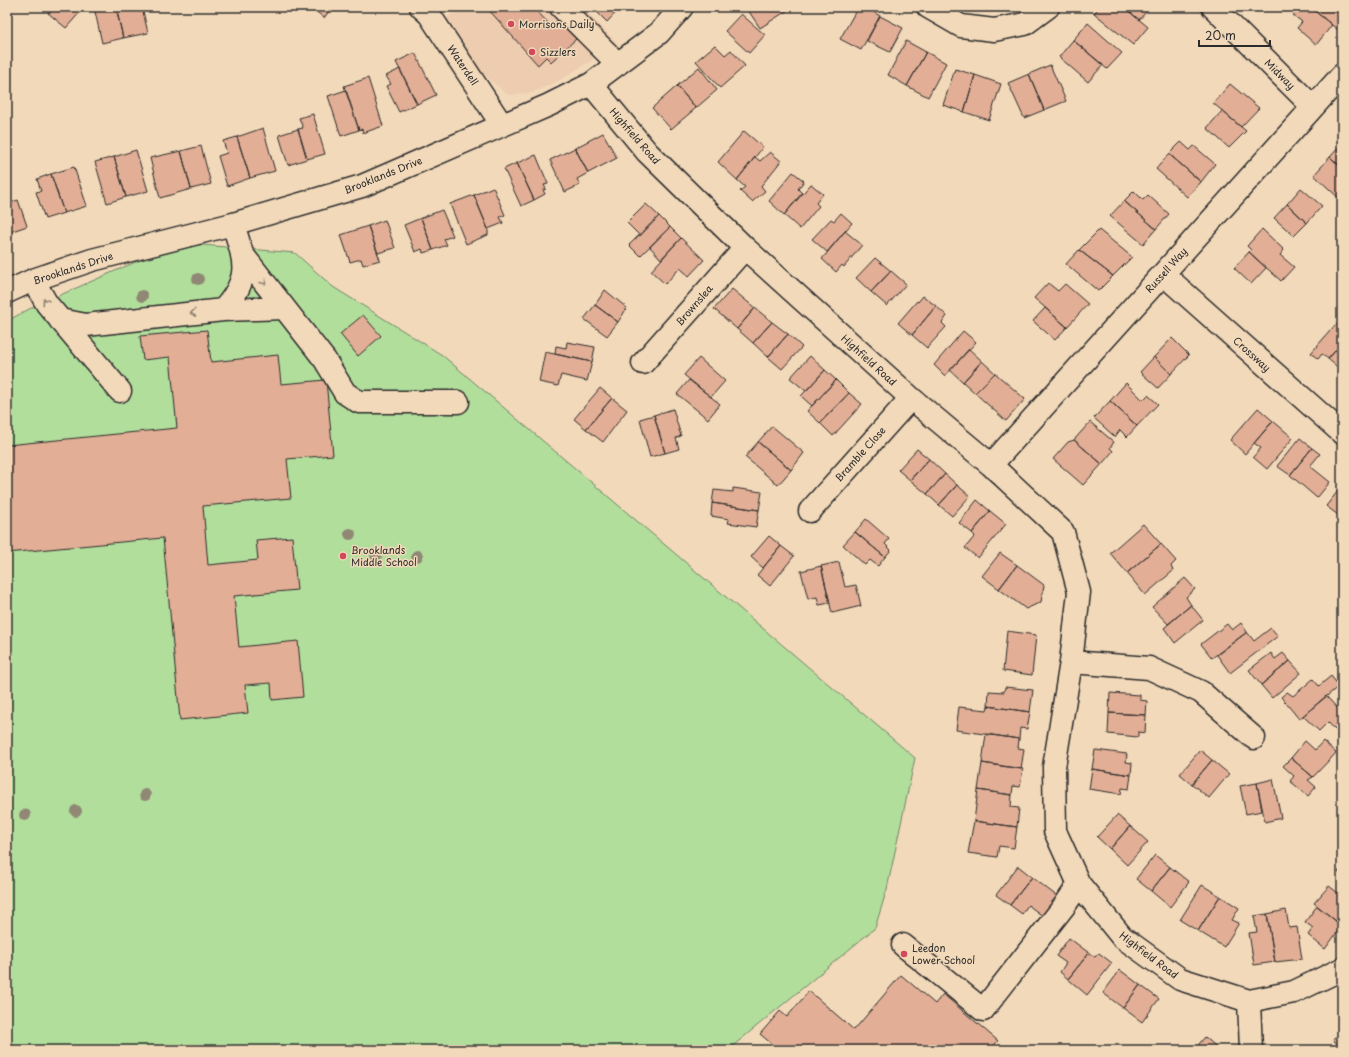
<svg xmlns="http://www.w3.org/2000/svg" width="1349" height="1057" viewBox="0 0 1349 1057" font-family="'Playpen Sans',sans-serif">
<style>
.built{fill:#edccaf}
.green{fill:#b2de9c;stroke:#6e8464}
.building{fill:#e2ae95;stroke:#2b2b2b}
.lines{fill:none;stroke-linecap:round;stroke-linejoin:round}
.minor-casing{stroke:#2b2b2b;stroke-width:25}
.minor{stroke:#f2d9ba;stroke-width:22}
.tree{fill:#908875}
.oneway{stroke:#8e8272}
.poi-dot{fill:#d1495b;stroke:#f2d9ba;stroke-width:1.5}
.labels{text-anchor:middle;stroke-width:3;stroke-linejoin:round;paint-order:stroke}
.poi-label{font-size:10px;fill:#2b2b2b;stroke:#f2d9ba;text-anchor:start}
.street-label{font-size:10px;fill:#2b2b2b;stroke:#f2d9ba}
</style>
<rect width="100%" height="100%" fill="#f2d9ba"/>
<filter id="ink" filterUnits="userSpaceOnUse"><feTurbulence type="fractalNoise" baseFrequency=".025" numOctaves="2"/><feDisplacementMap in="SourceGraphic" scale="8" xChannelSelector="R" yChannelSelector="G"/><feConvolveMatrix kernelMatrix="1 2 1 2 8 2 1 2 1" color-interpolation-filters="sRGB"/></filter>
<g filter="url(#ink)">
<path class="built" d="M 461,7 L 582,7 L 618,44 L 558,81 L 531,93 L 508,95 L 482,73 L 446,19 Z"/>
<path class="green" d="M 179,243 L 295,253 L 333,287 L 442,355 L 915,758 L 887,889 L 875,928 L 728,1050 L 7,1050 L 7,321 L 33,307 Z"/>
<path class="building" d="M 51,7 L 78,7 L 82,10 L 66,28 L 48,13 L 52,8 Z
M 94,7 L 116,7 L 123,38 L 102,43 Z
M 116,7 L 142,7 L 148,33 L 123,38 Z
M 311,7 L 342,7 L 338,12 L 332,7 L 324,18 Z
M 490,7 L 533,7 L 551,26 L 558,20 L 576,39 L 551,62 L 546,57 L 538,65 L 488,9 Z
M 592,7 L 621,7 L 607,22 Z
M 746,7 L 786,7 L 788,10 L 760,28 Z
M 858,7 L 865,7 L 880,16 L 861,50 L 840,39 Z
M 1100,7 L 1124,7 L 1148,27 L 1133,45 L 1094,13 Z
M 1124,7 L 1150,7 L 1139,20 Z
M 1301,7 L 1310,7 L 1332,25 L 1316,45 L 1297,28 L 1302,22 L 1293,15 Z
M 1310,7 L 1342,7 L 1342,26 L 1338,30 Z
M 741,14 L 765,35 L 749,53 L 725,31 Z
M 880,16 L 903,28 L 890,52 L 867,41 Z
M 1088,23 L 1122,53 L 1107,69 L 1073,40 Z
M 1073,40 L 1103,65 L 1088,82 L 1059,57 Z
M 906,41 L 926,52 L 907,86 L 888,75 Z
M 715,45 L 725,55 L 731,50 L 745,66 L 720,88 L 696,61 Z
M 926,52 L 946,63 L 928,97 L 907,86 Z
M 415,53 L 436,95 L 417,104 L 396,62 Z
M 1050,65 L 1066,101 L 1044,110 L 1029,74 Z
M 699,67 L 717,90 L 696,108 L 677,86 Z
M 400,69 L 417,104 L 399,112 L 386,86 L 391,84 L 386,76 Z
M 955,69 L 975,75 L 964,112 L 943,105 Z
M 1029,74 L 1044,110 L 1024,118 L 1008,83 Z
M 975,75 L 1001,84 L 989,120 L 964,112 Z
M 368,78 L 383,126 L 363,133 L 362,129 L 359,130 L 344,86 Z
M 1230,84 L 1259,108 L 1241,127 L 1213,103 Z
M 677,86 L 696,108 L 671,129 L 652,108 Z
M 346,90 L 359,130 L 341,136 L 328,96 Z
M 1222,111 L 1246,131 L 1229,148 L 1207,128 Z
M 313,114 L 325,154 L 307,159 L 298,129 L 303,128 L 299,118 Z
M 263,128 L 275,171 L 250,178 L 237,137 Z
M 298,129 L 307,159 L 288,165 L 279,135 Z
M 744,131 L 763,147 L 737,180 L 718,162 Z
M 603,133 L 617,158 L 588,173 L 575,148 Z
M 237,137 L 250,178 L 227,186 L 218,156 L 227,153 L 223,141 Z
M 1181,142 L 1190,150 L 1194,146 L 1215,164 L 1201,182 L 1169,154 Z
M 1342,144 L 1342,168 L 1330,157 Z
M 201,146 L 211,184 L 191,189 L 181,151 Z
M 575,148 L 588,173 L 577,179 L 580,185 L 565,192 L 550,160 Z
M 136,150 L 148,191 L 126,197 L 114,157 Z
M 181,151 L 191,189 L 160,198 L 150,158 Z
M 770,152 L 781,161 L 761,186 L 765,191 L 752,202 L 740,191 L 745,187 L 737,180 L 755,157 L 760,161 Z
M 1169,154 L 1201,182 L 1187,197 L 1156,169 Z
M 536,155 L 548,184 L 544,185 L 546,189 L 543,190 L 545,194 L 534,200 L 517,163 Z
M 114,157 L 126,197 L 107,203 L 95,162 Z
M 1330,157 L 1342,168 L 1342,201 L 1314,175 Z
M 517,163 L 534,200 L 521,206 L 504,169 Z
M 74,167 L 87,206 L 64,213 L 51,174 Z
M 793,172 L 804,181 L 798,189 L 802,193 L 784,215 L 769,201 Z
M 51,174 L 64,213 L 45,219 L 36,192 L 41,191 L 37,179 Z
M 811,184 L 823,194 L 816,203 L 819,206 L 800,229 L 784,215 Z
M 493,187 L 505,215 L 500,217 L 503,223 L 488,229 L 474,195 Z
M 1301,188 L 1322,206 L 1307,223 L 1287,204 Z
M 1134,191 L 1143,200 L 1148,195 L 1169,214 L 1156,229 L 1124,201 Z
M 474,195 L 488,229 L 488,235 L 466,244 L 450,204 Z
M 18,200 L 27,226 L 7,233 L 7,204 Z
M 1124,201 L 1156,229 L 1143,244 L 1110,216 Z
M 646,204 L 659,216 L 640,236 L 627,223 Z
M 1287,204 L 1307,223 L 1294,236 L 1274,218 Z
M 442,210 L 453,236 L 444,239 L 447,245 L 433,250 L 421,218 Z
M 841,213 L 852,223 L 827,252 L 812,239 L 831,219 L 834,221 Z
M 659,216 L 670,227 L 640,256 L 629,245 Z
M 421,218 L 433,250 L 423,253 L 422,249 L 415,252 L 404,225 Z
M 385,220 L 395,248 L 378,253 L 368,226 Z
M 368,226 L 380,260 L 363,265 L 361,259 L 350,262 L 341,235 Z
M 670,227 L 681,238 L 661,259 L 650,247 Z
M 1262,229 L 1284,250 L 1280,255 L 1294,267 L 1281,281 L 1249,252 L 1251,250 L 1247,246 Z
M 1099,230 L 1132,257 L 1113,276 L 1079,250 Z
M 845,231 L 862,245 L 844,267 L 842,265 L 836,272 L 822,259 Z
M 681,238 L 704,260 L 689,276 L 680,268 L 665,284 L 651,271 Z
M 1079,250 L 1113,276 L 1098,291 L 1066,264 Z
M 1249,252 L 1266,268 L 1251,284 L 1234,268 Z
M 875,258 L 891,271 L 871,292 L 856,278 Z
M 891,271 L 906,284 L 887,306 L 871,292 Z
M 1048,283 L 1058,291 L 1065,284 L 1088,304 L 1067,327 L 1034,298 Z
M 732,289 L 755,308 L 737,329 L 714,309 Z
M 605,290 L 627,308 L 618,322 L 595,305 Z
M 923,296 L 936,306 L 912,335 L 898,323 L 917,301 L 918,302 Z
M 595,305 L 618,322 L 607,336 L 584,319 Z
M 936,306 L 947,316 L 942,323 L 946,327 L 927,348 L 912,335 Z
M 755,308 L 772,322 L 753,343 L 737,329 Z
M 1045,308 L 1067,327 L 1055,340 L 1033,321 Z
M 363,315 L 381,336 L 358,356 L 340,334 Z
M 772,322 L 788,334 L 768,357 L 753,343 Z
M 1336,324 L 1342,329 L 1342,343 L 1328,359 L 1322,354 L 1318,359 L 1311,353 Z
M 207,330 L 211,362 L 278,355 L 281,384 L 326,380 L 333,455 L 287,459 L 291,498 L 203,506 L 208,565 L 258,560 L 256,540 L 292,537 L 297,590 L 234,596 L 239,647 L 298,641 L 303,697 L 272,700 L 271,683 L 245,685 L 248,713 L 180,720 L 163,538 L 7,553 L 7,445 L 177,428 L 170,357 L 143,360 L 140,336 Z
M 963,331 L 976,342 L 945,376 L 934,365 Z
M 788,334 L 802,347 L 782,369 L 768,357 Z
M 1172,338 L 1189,355 L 1171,374 L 1154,357 Z
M 567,342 L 595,347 L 592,362 L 555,354 L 556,346 L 566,348 Z
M 1342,343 L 1342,371 L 1328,359 Z
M 969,349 L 982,361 L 963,382 L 950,370 Z
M 545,352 L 592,362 L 587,381 L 561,375 L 558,386 L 539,382 Z
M 810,356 L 825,370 L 806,391 L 790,378 Z
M 1154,357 L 1171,374 L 1158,388 L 1140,372 Z
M 699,358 L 725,381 L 711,397 L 684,375 Z
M 982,361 L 995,373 L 975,393 L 963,382 Z
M 825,370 L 836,380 L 812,406 L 801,396 Z
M 995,373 L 1025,399 L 1006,421 L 975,393 Z
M 689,380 L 720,404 L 708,419 L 677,394 Z
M 836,380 L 849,393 L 820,423 L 807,411 Z
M 1126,383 L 1143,400 L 1148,395 L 1158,404 L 1137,426 L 1110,401 Z
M 600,388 L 612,398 L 586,429 L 574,419 Z
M 849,393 L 862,404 L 833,436 L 820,423 Z
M 612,398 L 627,410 L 603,442 L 586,429 Z
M 1110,401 L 1137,426 L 1127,437 L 1120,430 L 1115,437 L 1094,418 Z
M 1258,408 L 1273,421 L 1245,454 L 1230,440 Z
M 673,409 L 681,436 L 676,438 L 679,449 L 665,453 L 654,415 Z
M 654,415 L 665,453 L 650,457 L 640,419 Z
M 1273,421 L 1293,438 L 1267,469 L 1253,457 L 1261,448 L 1254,443 Z
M 1090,422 L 1114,442 L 1110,448 L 1113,451 L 1102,464 L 1074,440 Z
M 772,426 L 804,453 L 791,470 L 758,442 Z
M 1300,438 L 1312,448 L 1290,475 L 1277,466 Z
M 1074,440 L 1102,464 L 1083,485 L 1053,459 L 1068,442 Z
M 758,442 L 791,470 L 778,485 L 745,457 Z
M 1312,448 L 1320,454 L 1310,466 L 1330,482 L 1317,498 L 1290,475 Z
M 917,449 L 929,459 L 910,480 L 898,470 Z
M 929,459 L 945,474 L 927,494 L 910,480 Z
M 945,474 L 957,485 L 939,505 L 927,494 Z
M 957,485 L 970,496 L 952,516 L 939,505 Z
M 733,488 L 762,492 L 759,510 L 712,503 L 714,490 L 733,492 Z
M 1338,491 L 1342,493 L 1342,518 L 1326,506 Z
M 977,500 L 990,511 L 972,533 L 959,523 Z
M 712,503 L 759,510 L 756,527 L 728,523 L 729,519 L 711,516 Z
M 990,511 L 1006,524 L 978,558 L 965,548 L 975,536 L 972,533 Z
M 866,519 L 889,539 L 885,544 L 891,550 L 885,557 L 855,532 Z
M 1143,524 L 1161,544 L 1127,573 L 1110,553 Z
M 855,532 L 885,557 L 878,566 L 870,560 L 865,565 L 843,545 Z
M 769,536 L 781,546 L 763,568 L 751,557 Z
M 1161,544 L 1176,561 L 1171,566 L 1173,571 L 1145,595 L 1127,573 Z
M 781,546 L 794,556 L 770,586 L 757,575 Z
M 1000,553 L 1017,565 L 999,589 L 982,576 Z
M 839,562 L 845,587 L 856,585 L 861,606 L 832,613 L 821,566 Z
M 1017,565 L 1044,585 L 1041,602 L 1026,609 L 999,589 Z
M 821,566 L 830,603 L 819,605 L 817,597 L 808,599 L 801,571 Z
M 1185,578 L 1195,589 L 1186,597 L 1191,605 L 1168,624 L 1152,607 Z
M 1191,605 L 1203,620 L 1175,643 L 1164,628 Z
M 1241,623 L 1247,632 L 1212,658 L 1201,644 L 1227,624 L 1232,630 Z
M 1271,628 L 1278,636 L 1230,673 L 1217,655 L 1247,632 L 1254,641 Z
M 1007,631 L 1036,635 L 1032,675 L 1003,671 Z
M 1271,653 L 1275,659 L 1283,653 L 1290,661 L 1261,685 L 1249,670 Z
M 1290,661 L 1301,673 L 1272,698 L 1261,685 Z
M 1331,676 L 1339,686 L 1299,719 L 1281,697 L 1287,692 L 1293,696 L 1313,679 L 1319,686 Z
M 1005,687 L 1033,690 L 1030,712 L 988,706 L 989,691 L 1004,692 Z
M 1110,693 L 1140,695 L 1140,700 L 1147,701 L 1146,715 L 1109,713 Z
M 1326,696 L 1342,713 L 1342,722 L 1335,730 L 1328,722 L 1319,731 L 1303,716 Z
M 988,706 L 1030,712 L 1027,729 L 1020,728 L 1019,739 L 956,730 L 959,707 L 987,710 Z
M 1109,713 L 1146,715 L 1145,733 L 1138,732 L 1138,737 L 1108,734 Z
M 986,734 L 1019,739 L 1018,748 L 1024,749 L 1021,769 L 982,763 Z
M 1305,741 L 1315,750 L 1323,741 L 1336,753 L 1313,777 L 1291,758 Z
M 1095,750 L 1127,754 L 1126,762 L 1132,763 L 1131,775 L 1092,769 Z
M 1200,750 L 1212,760 L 1192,784 L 1180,774 Z
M 1291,758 L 1313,777 L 1308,780 L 1316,787 L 1308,796 L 1290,781 L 1294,776 L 1283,766 Z
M 1212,760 L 1229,774 L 1209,798 L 1192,784 Z
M 982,763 L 1023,769 L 1020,787 L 1013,786 L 1012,795 L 978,790 Z
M 1092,769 L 1131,775 L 1129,789 L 1122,788 L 1121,794 L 1089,789 Z
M 1273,779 L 1281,818 L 1265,822 L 1257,783 Z
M 1257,783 L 1262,811 L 1246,814 L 1240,786 Z
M 978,790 L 1012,795 L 1011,807 L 1019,808 L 1017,827 L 974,821 Z
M 1117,815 L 1130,826 L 1110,849 L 1097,837 Z
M 974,821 L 1017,827 L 1014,848 L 999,846 L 997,857 L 968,853 Z
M 1130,826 L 1148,842 L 1127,865 L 1110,849 Z
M 1155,855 L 1170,867 L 1151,891 L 1136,879 Z
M 1018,866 L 1032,877 L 1010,905 L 996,895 Z
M 1170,867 L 1189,882 L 1170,907 L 1151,891 Z
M 1342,867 L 1342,876 L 1338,872 Z
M 1032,877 L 1058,897 L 1044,917 L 1028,905 L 1022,914 L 1010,905 Z
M 1202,885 L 1220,896 L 1198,931 L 1180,920 Z
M 1329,886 L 1342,896 L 1342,926 L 1314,903 Z
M 1220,896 L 1239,908 L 1232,920 L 1239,923 L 1224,947 L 1198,931 Z
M 1317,906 L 1342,926 L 1325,949 L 1308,935 L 1313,928 L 1305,922 Z
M 1286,910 L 1289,928 L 1297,927 L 1302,959 L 1275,962 L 1267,914 Z
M 1267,914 L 1275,962 L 1254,965 L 1249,933 L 1257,932 L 1254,916 Z
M 1069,938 L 1089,953 L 1068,979 L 1060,972 L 1066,963 L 1056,956 Z
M 1089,953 L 1095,957 L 1099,953 L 1112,963 L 1087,995 L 1068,979 Z
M 1120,970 L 1140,985 L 1123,1008 L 1103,993 Z
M 901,975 L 935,1004 L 943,994 L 998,1041 L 993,1046 L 997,1050 L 779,1050 L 760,1034 L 780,1011 L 787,1017 L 809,991 L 854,1030 Z
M 1140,985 L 1159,999 L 1142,1022 L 1123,1008 Z
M 1342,1030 L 1342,1048 L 1333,1040 Z
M 1205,1037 L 1220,1050 L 1194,1050 Z"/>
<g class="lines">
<defs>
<path id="minor" d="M 421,7 L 429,14 L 502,125
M 561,7 L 618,64
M 928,7 L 961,26 L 994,30 L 1025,24 L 1048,7
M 1213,7 L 1313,107
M 591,84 L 647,152 L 745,248 L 911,398 L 991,465 L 1063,532 L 1079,592 L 1071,662 L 1054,767 L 1055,831 L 1079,884 L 1122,937 L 1180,979 L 1249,1001 L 1251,1050
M 243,255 L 325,360 L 345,393 L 359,402 L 458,402
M 1163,274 L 1342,433
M 33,280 L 47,304 L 120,391
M 7,292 L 33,280 L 92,260 L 233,224 L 362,186 L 549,105 L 591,84 L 659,33 L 682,7
M 223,310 L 284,308
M 60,320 L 86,325 L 223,310 C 252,277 245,262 233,224
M 643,363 L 745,248
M 991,465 L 1342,75
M 810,511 L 911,398
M 1071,662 L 1149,668 L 1201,692 L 1254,738
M 903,945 L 983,1010 L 1065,905 L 1079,884
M 1249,1001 L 1294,992 L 1342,969"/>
</defs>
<use href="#minor" class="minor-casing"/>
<use href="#minor" class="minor"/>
</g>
<g class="tree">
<circle cx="198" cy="279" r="6"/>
<circle cx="142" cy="296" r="6"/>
<circle cx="350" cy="534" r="6"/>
<circle cx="376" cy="556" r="6"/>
<circle cx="417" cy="556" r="6"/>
<circle cx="145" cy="795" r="6"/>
<circle cx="76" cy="811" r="6"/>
<circle cx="25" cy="815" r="6"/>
</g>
<defs><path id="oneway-chevron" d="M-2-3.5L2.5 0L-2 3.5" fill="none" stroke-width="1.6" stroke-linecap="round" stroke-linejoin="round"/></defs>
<g class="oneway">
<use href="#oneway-chevron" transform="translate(264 282) rotate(52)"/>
<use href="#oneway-chevron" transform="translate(45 301) rotate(-124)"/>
<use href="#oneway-chevron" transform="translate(193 313) rotate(174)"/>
</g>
</g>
<g class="poi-dot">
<circle cx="511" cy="24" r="4"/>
<circle cx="532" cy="52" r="4"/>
<circle cx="343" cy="556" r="4"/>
<circle cx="904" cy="954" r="4"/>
</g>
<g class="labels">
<g class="poi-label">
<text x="519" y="28">Morrisons Daily</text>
<text x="540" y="56">Sizzlers</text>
<text x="351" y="554">Brooklands<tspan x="351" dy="12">Middle School</tspan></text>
<text x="912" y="952">Leedon<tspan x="912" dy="12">Lower School</tspan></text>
</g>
<g class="street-label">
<text transform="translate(463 65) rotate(56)" y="4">Waterdell</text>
<text transform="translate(1280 74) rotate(45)" y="4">Midway</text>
<text transform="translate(635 136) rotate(49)" y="4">Highfield Road</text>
<text transform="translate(383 175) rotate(-22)" y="4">Brooklands Drive</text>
<text transform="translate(73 268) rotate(-18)" y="4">Brooklands Drive</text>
<text transform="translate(1166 270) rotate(-48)" y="4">Russell Way</text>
<text transform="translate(694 305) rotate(-49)" y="4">Brownslea</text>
<text transform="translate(1252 354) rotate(42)" y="4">Crossway</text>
<text transform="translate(869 360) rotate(42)" y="4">Highfield Road</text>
<text transform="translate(860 454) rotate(-48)" y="4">Bramble Close</text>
<text transform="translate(1149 955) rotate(37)" y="4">Highfield Road</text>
</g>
</g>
<rect width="1349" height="1057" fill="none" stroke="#f2d9ba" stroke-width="24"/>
<rect x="12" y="12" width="1325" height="1033" fill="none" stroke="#2b2b2b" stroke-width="1.5" filter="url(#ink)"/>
<path d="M1199 40v6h71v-6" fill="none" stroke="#2b2b2b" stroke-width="2"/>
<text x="1205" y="40" font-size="12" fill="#2b2b2b" stroke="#f2d9ba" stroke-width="3" paint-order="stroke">20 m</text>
</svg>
